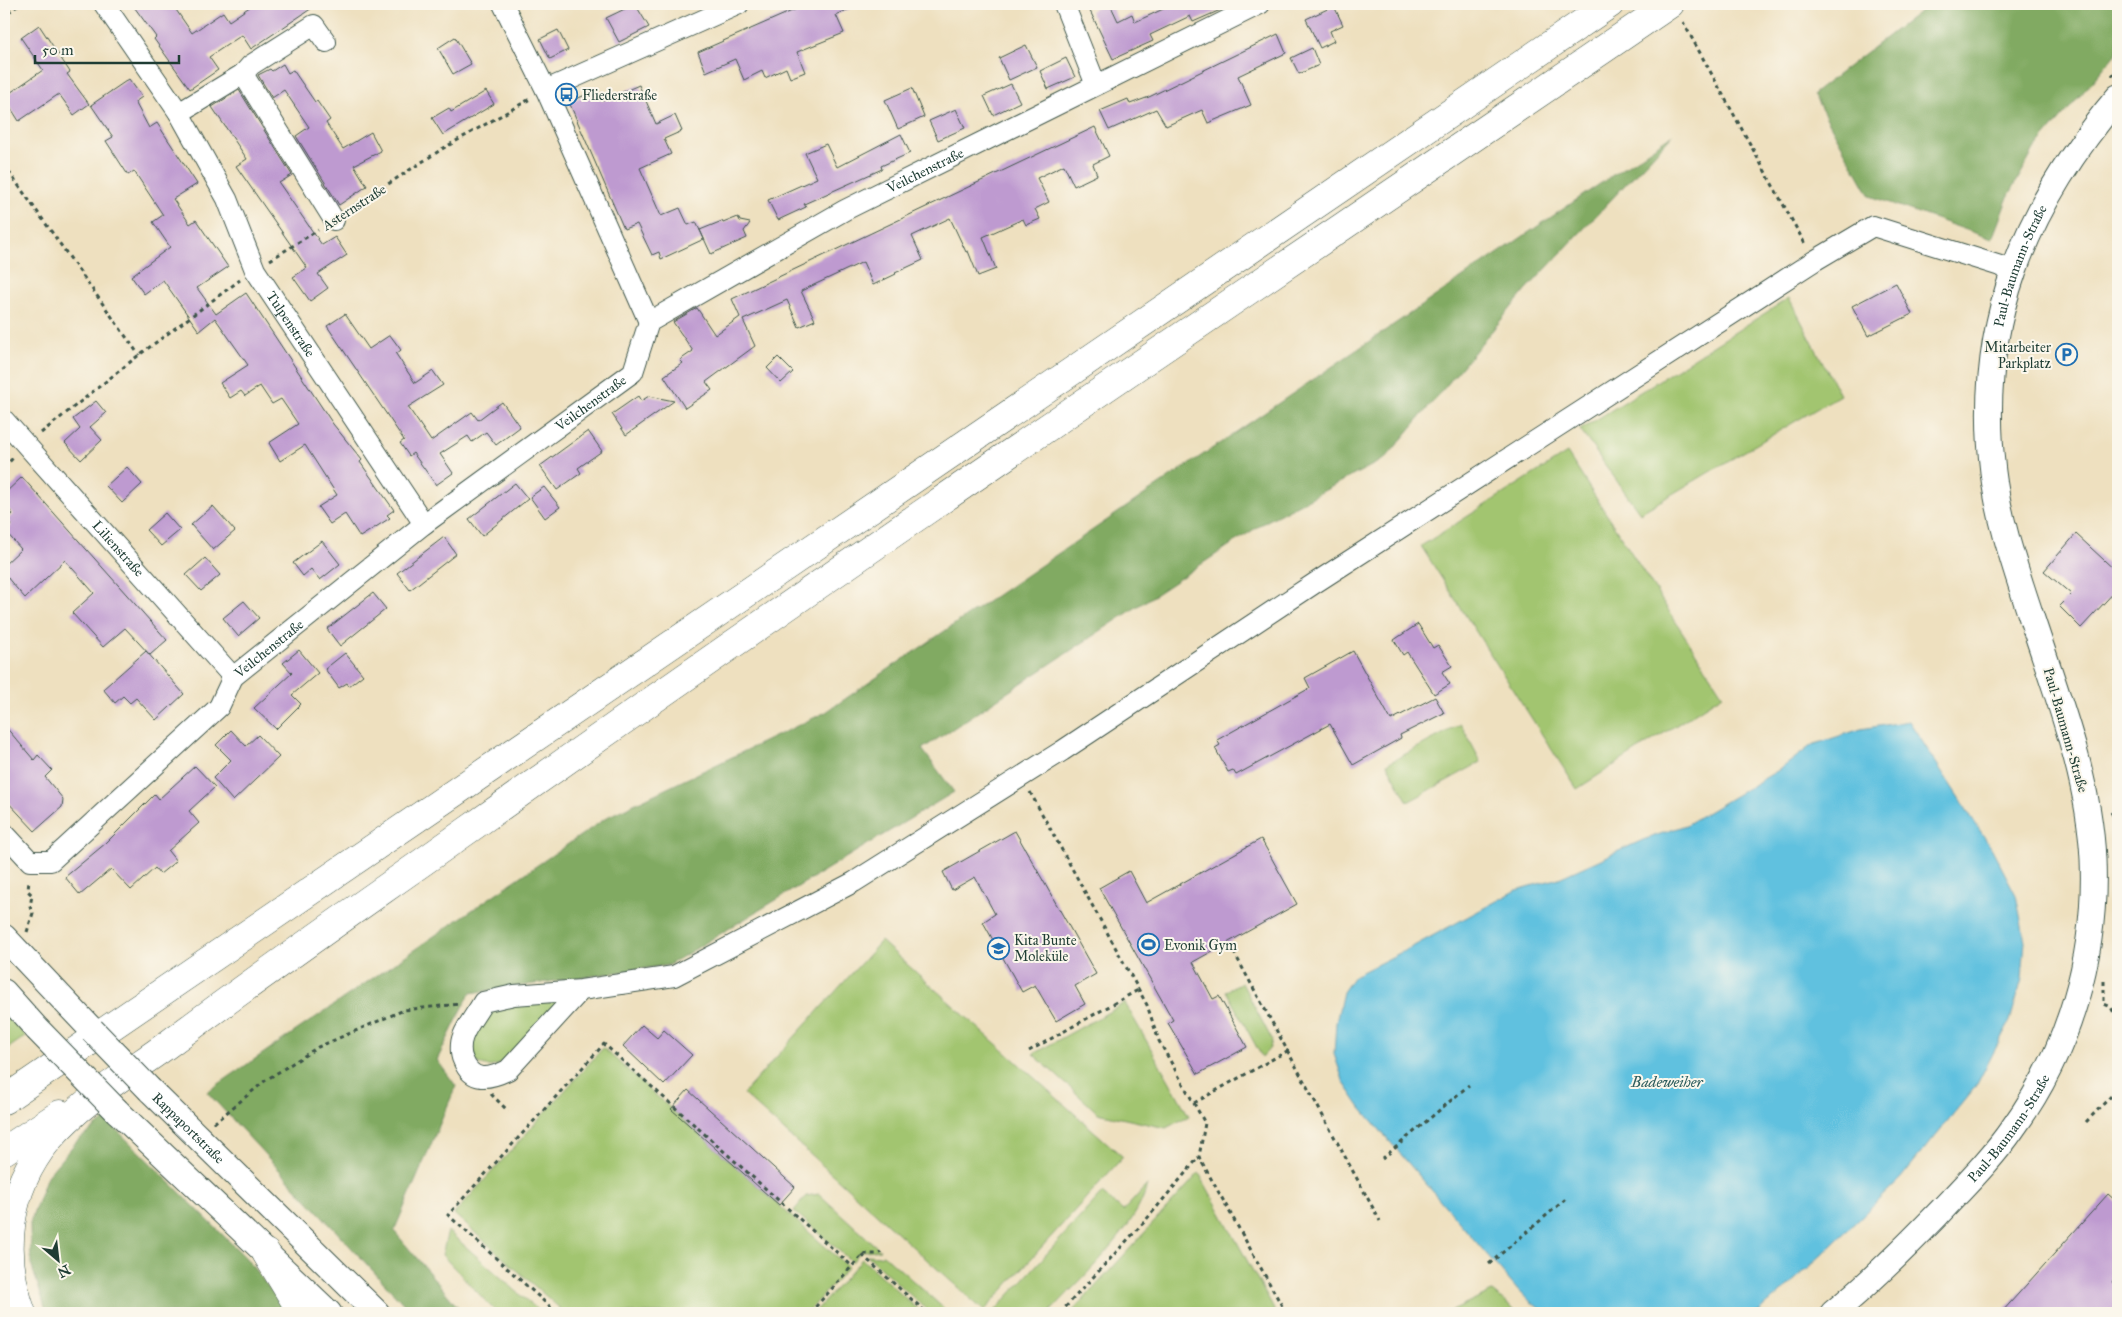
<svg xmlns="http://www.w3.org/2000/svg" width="2122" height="1317" viewBox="0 0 2122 1317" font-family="'IM FELL Great Primer',serif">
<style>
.green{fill:#a2c56f;stroke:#608152}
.forest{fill:#81aa62;stroke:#50744b}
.water{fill:#60c1df;stroke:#407f8a}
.building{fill:#be9ad0}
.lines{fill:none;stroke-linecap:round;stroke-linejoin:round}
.minor-casing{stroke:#3e5549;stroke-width:22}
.major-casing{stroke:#3e5549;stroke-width:27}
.highway-casing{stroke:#3e5549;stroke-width:29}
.path{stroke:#3e5549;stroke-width:3;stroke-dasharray:4 4;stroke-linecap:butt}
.minor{stroke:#fff;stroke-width:20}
.major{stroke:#fff;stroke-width:25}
.highway{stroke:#fff;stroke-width:28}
.major-bridge-casing{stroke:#3e5549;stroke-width:27;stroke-linecap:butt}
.major-bridge{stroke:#fff;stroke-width:25}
.labels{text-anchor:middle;stroke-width:4;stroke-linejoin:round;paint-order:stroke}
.poi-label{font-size:14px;fill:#1f3d34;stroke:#fbf7ec;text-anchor:start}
.street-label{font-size:14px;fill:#1f3d34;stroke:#fbf7ec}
.water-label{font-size:15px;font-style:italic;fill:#2f5e5f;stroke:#fbf7ec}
</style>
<rect width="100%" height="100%" fill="#fbf7ec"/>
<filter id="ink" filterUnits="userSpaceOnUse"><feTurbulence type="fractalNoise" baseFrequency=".02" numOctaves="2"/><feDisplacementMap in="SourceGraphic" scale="10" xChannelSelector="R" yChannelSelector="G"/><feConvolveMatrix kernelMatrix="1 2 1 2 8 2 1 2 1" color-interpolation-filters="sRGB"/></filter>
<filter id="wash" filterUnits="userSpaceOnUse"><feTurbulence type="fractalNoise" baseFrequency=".0096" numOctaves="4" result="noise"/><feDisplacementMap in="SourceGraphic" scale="20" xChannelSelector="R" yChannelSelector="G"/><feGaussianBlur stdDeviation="1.12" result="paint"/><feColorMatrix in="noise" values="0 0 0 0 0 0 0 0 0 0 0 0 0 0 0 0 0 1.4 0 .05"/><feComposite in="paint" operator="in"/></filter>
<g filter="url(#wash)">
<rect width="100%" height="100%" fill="#eee0bf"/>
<path class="green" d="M 1789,298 L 1840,395 L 1640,513 L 1580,430 Z
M 1567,453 L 1723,695 L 1577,789 L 1421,546 Z
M 1461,724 L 1481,762 L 1408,802 L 1387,764 Z
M 881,941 L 1123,1157 L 984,1311 L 743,1094 Z
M 1242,983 L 1272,1040 L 1270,1048 L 1262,1057 L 1226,991 Z
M 562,1000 C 547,1016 513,1064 493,1066 C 484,1068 478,1063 471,1058 C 470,1043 477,1013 495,1007 C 512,1002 543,1002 562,1000 Z
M 1125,1003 L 1189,1116 L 1166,1128 L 1098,1113 L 1033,1054 Z
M 4,1012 L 26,1036 L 4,1051 Z
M 603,1048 L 848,1267 L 807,1313 L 565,1313 L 454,1214 Z
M 1199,1173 L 1276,1313 L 1071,1313 L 1083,1300 Z
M 1147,1185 C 1138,1228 1079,1280 1049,1313 L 993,1313 L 1102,1193 L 1123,1211 Z
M 819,1194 L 880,1250 L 861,1251 L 852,1262 L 794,1211 L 806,1196 Z
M 448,1231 L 541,1313 L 497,1313 L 442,1255 Z
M 883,1254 L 949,1313 L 930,1313 L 867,1255 L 880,1256 Z
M 862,1259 L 922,1313 L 814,1313 Z
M 1492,1292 L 1518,1313 L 1448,1313 Z"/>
<path class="forest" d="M 1929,4 L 2118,4 L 2118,51 L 2034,150 L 2008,197 L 1992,239 L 1870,196 L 1813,94 Z
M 1673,134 L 1526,290 L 1386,458 L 1265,522 L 922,749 L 954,792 L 669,965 L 470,993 L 437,1060 L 456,1086 L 394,1231 L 463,1313 L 412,1313 L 207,1092 L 609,816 L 826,712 Z
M 106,1119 L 245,1257 L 289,1313 L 47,1313 L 31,1264 L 30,1223 L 47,1176 L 77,1141 Z"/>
<path class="water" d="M 1909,721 L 1992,849 L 2016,895 L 2025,941 L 2022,979 L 2010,1021 L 1976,1086 L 1900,1179 L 1806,1270 L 1757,1313 L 1545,1313 L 1520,1293 L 1361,1108 L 1344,1083 L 1334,1054 L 1336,1023 L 1343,992 L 1354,976 L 1412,947 L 1517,890 L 1559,878 L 1643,840 L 1686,825 L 1782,768 L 1812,745 L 1861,729 Z"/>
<g id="blocks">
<path class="building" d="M 132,4 L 172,4 L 192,33 L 223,12 L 229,21 L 254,4 L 318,4 L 251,49 L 242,35 L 209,57 L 218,70 L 190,89 L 154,39 L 156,37 Z
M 635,4 L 649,27 L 619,42 L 606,18 Z
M 808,4 L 861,4 L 836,15 L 844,33 L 797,52 L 805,72 L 790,78 L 786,68 L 765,78 L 762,71 L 744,80 L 735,59 L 706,72 L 698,52 Z
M 1106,4 L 1110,4 L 1118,21 L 1132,14 L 1135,22 L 1174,4 L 1234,4 L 1193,22 L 1190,16 L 1150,35 L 1153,41 L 1113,59 L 1090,11 Z
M 1334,6 L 1343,25 L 1330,31 L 1334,41 L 1320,48 L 1306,19 Z
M 39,25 L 70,72 L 67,74 L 89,104 L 74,115 L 59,94 L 19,121 L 4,97 L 43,70 L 21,38 Z
M 558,30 L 568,50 L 550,59 L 540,39 Z
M 1278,34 L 1286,53 L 1238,76 L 1251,105 L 1208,123 L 1202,110 L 1166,126 L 1156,109 L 1109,130 L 1100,111 L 1128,99 L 1130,104 L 1149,97 Z
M 455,37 L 471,64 L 453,74 L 438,48 Z
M 1026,45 L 1037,67 L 1009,80 L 999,58 Z
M 1312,48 L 1319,65 L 1299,74 L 1291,58 Z
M 1066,58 L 1075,77 L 1048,89 L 1040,71 Z
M 283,64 L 288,73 L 293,70 L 315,102 L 317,101 L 330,120 L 326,123 L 343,149 L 371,132 L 381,151 L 354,165 L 367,186 L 339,205 L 296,136 L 309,127 L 284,90 L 272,98 L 258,75 L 270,69 L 272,71 Z
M 129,79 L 142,97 L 135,102 L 149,128 L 157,123 L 197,184 L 173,199 L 190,224 L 196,220 L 228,267 L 197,288 L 216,314 L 246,293 L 333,424 L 362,460 L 360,462 L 394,510 L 387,515 L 390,518 L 360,537 L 345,514 L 330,524 L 318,507 L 337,495 L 305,445 L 280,461 L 269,443 L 298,424 L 281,399 L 272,404 L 260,386 L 245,396 L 241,391 L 230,398 L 220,383 L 248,365 L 215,318 L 199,331 L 163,280 L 144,294 L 131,276 L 170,247 L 153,222 L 163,215 L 134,171 L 128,175 L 106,141 L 113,137 L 91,105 Z
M 1011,84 L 1020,102 L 993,115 L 984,96 Z
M 639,85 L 656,124 L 675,115 L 682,131 L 664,139 L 671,154 L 640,168 L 661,216 L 680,208 L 688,225 L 696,222 L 704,239 L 661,259 L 659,252 L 652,255 L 637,224 L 624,229 L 569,102 L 597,90 L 602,101 Z
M 912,88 L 924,117 L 898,129 L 885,100 Z
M 239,90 L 292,175 L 279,183 L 322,245 L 335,237 L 347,255 L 318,274 L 328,288 L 310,301 L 293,277 L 307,268 L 236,166 L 247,159 L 212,107 Z
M 486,91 L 494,104 L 443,135 L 432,118 L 449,108 L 451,112 Z
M 956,109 L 965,128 L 938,140 L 929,121 Z
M 1095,127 L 1109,156 L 1093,164 L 1097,175 L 1074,186 L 1064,165 L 1037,178 L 1049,202 L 1035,209 L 1040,219 L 1026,225 L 1023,219 L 983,237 L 996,269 L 978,276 L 968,251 L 966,252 L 950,218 L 912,236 L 923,260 L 895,273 L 896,274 L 873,285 L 863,262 L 801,291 L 815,320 L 799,327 L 787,300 L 743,320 L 755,346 L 706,382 L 712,390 L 685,408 L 664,376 L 683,363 L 680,360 L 693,351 L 673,322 L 697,308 L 715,335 L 740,317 L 732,299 Z
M 901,134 L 910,153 L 881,166 L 882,169 L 804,204 L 806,207 L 778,220 L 768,200 L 817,178 L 805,153 L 826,144 L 837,167 Z
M 738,217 L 740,221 L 750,223 L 744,231 L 747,238 L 711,254 L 700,230 L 722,221 L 723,223 Z
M 1896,283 L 1912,314 L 1868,336 L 1852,306 Z
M 345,314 L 369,349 L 390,335 L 401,350 L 396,354 L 415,383 L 433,371 L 443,385 L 408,407 L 431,441 L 472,412 L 478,420 L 502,402 L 520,427 L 496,445 L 486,432 L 472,442 L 468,436 L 440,454 L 453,473 L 436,485 L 413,453 L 409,456 L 400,443 L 404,440 L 327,326 Z
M 778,357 L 793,372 L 781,383 L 767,368 Z
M 638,396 L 641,401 L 649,396 L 674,401 L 626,435 L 612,414 Z
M 96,401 L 106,413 L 90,427 L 102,440 L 81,460 L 65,443 L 80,429 L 73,419 Z
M 588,431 L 602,451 L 578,468 L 581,473 L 557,490 L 540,466 Z
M 127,467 L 142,484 L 122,503 L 106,486 Z
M 22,477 L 167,640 L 150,655 L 125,628 L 103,647 L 72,613 L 94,593 L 65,560 L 25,598 L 11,582 L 4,573 L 4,565 L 21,549 L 5,531 L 11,525 L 7,520 L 13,514 L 4,504 L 4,494 Z
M 515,483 L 528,499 L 482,536 L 469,519 Z
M 544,487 L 560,507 L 545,518 L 530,497 Z
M 213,506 L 235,531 L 213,550 L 191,525 Z
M 165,513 L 180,530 L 161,546 L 146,530 Z
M 2076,534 L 2118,573 L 2118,588 L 2081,628 L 2059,606 L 2071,594 L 2044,571 Z
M 444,537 L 456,554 L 410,590 L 397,573 Z
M 322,541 L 340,564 L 320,580 L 311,569 L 303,576 L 293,563 Z
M 205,558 L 220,575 L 201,591 L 186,575 Z
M 373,593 L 386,609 L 340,646 L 327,629 Z
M 244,601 L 259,618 L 238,636 L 223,618 Z
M 1418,624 L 1433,648 L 1438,645 L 1452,666 L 1442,672 L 1450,684 L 1434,694 L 1407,652 L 1403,655 L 1394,640 Z
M 299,650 L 318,673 L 292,695 L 301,704 L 276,729 L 254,708 L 292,673 L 283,663 Z
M 146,651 L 184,694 L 156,720 L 136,698 L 130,703 L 123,696 L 115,703 L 103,689 Z
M 1353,651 L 1391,720 L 1435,697 L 1444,713 L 1400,735 L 1401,738 L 1353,765 L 1330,724 L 1236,775 L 1233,770 L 1228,772 L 1215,748 L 1220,745 L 1217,740 L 1310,688 L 1305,678 Z
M 345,653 L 363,675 L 349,686 L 347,683 L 339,688 L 325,669 Z
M 4,725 L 34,760 L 38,755 L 52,770 L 45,777 L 63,799 L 62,807 L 35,831 L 4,798 Z
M 231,730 L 246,746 L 258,735 L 279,757 L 233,801 L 213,778 L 231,760 L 216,745 Z
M 195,766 L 215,787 L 189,811 L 199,823 L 168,851 L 176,861 L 160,874 L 155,868 L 131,890 L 111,869 L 80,895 L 65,877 L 106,843 L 155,794 L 159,799 Z
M 1015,831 L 1096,974 L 1075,986 L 1085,1004 L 1056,1021 L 1035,985 L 1022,992 L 983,922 L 995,914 L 975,877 L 952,890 L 943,872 Z
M 1261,839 L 1297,904 L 1193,962 L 1213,999 L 1219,996 L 1247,1047 L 1198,1074 L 1168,1023 L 1173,1020 L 1099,888 L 1129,871 L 1146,903 Z
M 642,1025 L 657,1038 L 664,1030 L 692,1055 L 664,1085 L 623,1046 Z
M 688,1090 L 795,1187 L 779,1205 L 671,1109 Z
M 2108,1194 L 2118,1203 L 2118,1274 L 2112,1282 L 2118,1288 L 2118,1313 L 2001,1313 Z"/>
</g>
</g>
<g filter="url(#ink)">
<use href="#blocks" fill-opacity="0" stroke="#3e5549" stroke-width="1"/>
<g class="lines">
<defs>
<g id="minor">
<path id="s1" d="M 104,4 L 179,113 L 227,199 L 255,270 L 424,524"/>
<path d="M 503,4 L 546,90 L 649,322"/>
<path d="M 1064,4 L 1096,85"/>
<path d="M 243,74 L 251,65 L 314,25 L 326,42"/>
<path d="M 546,90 L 739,4"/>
<path d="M 179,113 L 243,74 L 334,220"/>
<path id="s2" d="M 4,420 L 233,677"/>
<path id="s3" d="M 4,833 L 30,861 L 51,861 L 219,707 L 233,677 L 424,524 L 633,372 L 649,322 L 845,210 L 1260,4"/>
<path d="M 581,990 L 508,1070 C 489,1079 472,1083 463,1060 C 460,1054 460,1043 463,1036 C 467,1025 477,1013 483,1002 L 514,995 L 581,990 L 674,976 L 854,882 L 1062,751 L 1315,583 L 1814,261 L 1873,226 L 2013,270"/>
</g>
<g id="major">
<path d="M 4,937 L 92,1030"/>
<path d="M 4,992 L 37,1029"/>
<path id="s4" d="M 150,1090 L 377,1313"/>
<path d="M 117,1111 L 329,1313"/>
<path id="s5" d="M 1833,1313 C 1870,1283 1904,1249 1937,1215 C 1963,1187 1991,1160 2013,1128 C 2069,1051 2097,955 2093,859 C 2089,775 2057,696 2031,616 C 2016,570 1999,521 1993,472 C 1975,325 2025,207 2118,97"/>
</g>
<path id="highway" d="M 4,1100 L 1610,4
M 4,1151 L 60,1114
M 266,1253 L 302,1313
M 22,1313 C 0,1254 7,1190 48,1140 C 80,1102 127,1074 167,1045 C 266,971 368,901 468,830 C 864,549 1268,278 1670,4"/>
</defs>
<use href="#minor" class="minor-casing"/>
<use href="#major" class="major-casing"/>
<use href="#highway" class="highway-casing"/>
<path class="path" d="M 4,19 L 6,14 L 20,4
M 1683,22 L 1805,244
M 2112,76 L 2118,69
M 4,165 L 139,355
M 348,210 L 442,149 L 530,99
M 270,260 L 318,230
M 41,433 L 139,355 L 240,280
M 4,467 L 14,457
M 1030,792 L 1147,1005 L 1159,1041 L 1205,1123 L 1199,1157 L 1286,1313
M 2111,812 L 2118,822
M 27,932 L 33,913 L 30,907 L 32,895 L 28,891 L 29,880
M 1230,945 L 1380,1221
M 2104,981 L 2104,1004 L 2111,1007 L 2118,1021
M 1029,1051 L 1138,990
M 491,1094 L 508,1111
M 1194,1103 L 1289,1050
M 2086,1122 L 2118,1089
M 214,1123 L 266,1080 L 318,1047 L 404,1010 L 460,1004
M 1382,1159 L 1469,1085
M 862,1255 L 927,1313
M 1489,1264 L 1567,1198
M 557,1313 L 448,1215 L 604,1044 L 852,1266
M 810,1313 L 863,1254 L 879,1254 L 881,1252
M 1060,1313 L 1145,1221 L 1199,1157"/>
<use href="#minor" class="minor"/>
<use href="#major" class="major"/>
<use href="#highway" class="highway"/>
<defs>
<path id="major-bridge" d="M 37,1029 L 117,1111
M 92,1030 L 150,1090"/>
</defs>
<use href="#major-bridge" class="major-bridge-casing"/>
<use href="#major-bridge" class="major-bridge"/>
</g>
</g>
<defs>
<symbol id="bus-ring" viewBox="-11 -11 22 22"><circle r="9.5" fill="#fbf7ec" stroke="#1f6fb2" stroke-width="1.5"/><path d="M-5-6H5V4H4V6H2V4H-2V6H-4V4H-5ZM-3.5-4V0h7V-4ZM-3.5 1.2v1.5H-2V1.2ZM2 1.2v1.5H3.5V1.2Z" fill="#1f6fb2"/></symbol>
<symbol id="parking-ring" viewBox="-11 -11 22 22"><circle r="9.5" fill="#fbf7ec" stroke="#1f6fb2" stroke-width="1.5"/><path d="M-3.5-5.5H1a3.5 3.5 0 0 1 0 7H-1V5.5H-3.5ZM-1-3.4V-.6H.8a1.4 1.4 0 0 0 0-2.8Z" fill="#1f6fb2"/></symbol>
<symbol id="stadium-ring" viewBox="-11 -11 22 22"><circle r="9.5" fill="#fbf7ec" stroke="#1f6fb2" stroke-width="1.5"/><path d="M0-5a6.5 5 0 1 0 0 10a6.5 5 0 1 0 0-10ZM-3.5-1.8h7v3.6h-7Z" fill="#1f6fb2"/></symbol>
<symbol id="school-ring" viewBox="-11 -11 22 22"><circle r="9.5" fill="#fbf7ec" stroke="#1f6fb2" stroke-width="1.5"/><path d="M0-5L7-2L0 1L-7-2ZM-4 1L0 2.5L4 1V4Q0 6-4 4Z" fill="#1f6fb2"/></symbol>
</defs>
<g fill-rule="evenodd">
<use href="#bus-ring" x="554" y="82" width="25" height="25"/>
<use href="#parking-ring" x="2054" y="342" width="25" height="25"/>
<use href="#stadium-ring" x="1136" y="932" width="25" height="25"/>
<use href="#school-ring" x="986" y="936" width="25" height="25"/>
</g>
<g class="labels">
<g class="poi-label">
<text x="582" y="100">Fliederstraße</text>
<text x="2051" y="352" text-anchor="end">Mitarbeiter<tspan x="2051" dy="16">Parkplatz</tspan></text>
<text x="1014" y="945">Kita Bunte<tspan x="1014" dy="16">Moleküle</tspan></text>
<text x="1164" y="950">Evonik Gym</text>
</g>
<g class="street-label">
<text dy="5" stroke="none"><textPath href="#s3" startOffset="1191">Veilchenstraße</textPath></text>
<text transform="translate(354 207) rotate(-33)" y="5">Asternstraße</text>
<text dy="5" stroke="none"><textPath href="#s5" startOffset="1156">Paul-Baumann-Straße</textPath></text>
<text dy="5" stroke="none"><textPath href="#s1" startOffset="372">Tulpenstraße</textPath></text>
<text dy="5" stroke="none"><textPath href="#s3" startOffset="771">Veilchenstraße</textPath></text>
<text dy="5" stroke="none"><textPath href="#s2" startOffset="172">Lilienstraße</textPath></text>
<text dy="5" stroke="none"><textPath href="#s3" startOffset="366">Veilchenstraße</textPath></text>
<text transform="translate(2066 730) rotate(74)" y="5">Paul-Baumann-Straße</text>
<text dy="5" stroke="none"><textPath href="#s5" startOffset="256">Paul-Baumann-Straße</textPath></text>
<text dy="5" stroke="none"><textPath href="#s4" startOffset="54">Rappaportstraße</textPath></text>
</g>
<g class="water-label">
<text x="1667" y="1087">Badeweiher</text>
</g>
</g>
<rect width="2122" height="1317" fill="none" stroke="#fbf7ec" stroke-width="20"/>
<g transform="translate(58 1260) rotate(152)" stroke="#fbf7ec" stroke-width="4" paint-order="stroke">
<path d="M0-4L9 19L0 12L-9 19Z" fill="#1f3d34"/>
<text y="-8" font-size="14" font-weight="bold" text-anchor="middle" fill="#1f3d34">N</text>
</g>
<path d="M35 55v8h144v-8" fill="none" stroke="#1f3d34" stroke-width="2.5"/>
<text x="42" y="55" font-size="15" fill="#1f3d34" stroke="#fbf7ec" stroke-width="4" paint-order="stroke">50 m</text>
</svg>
